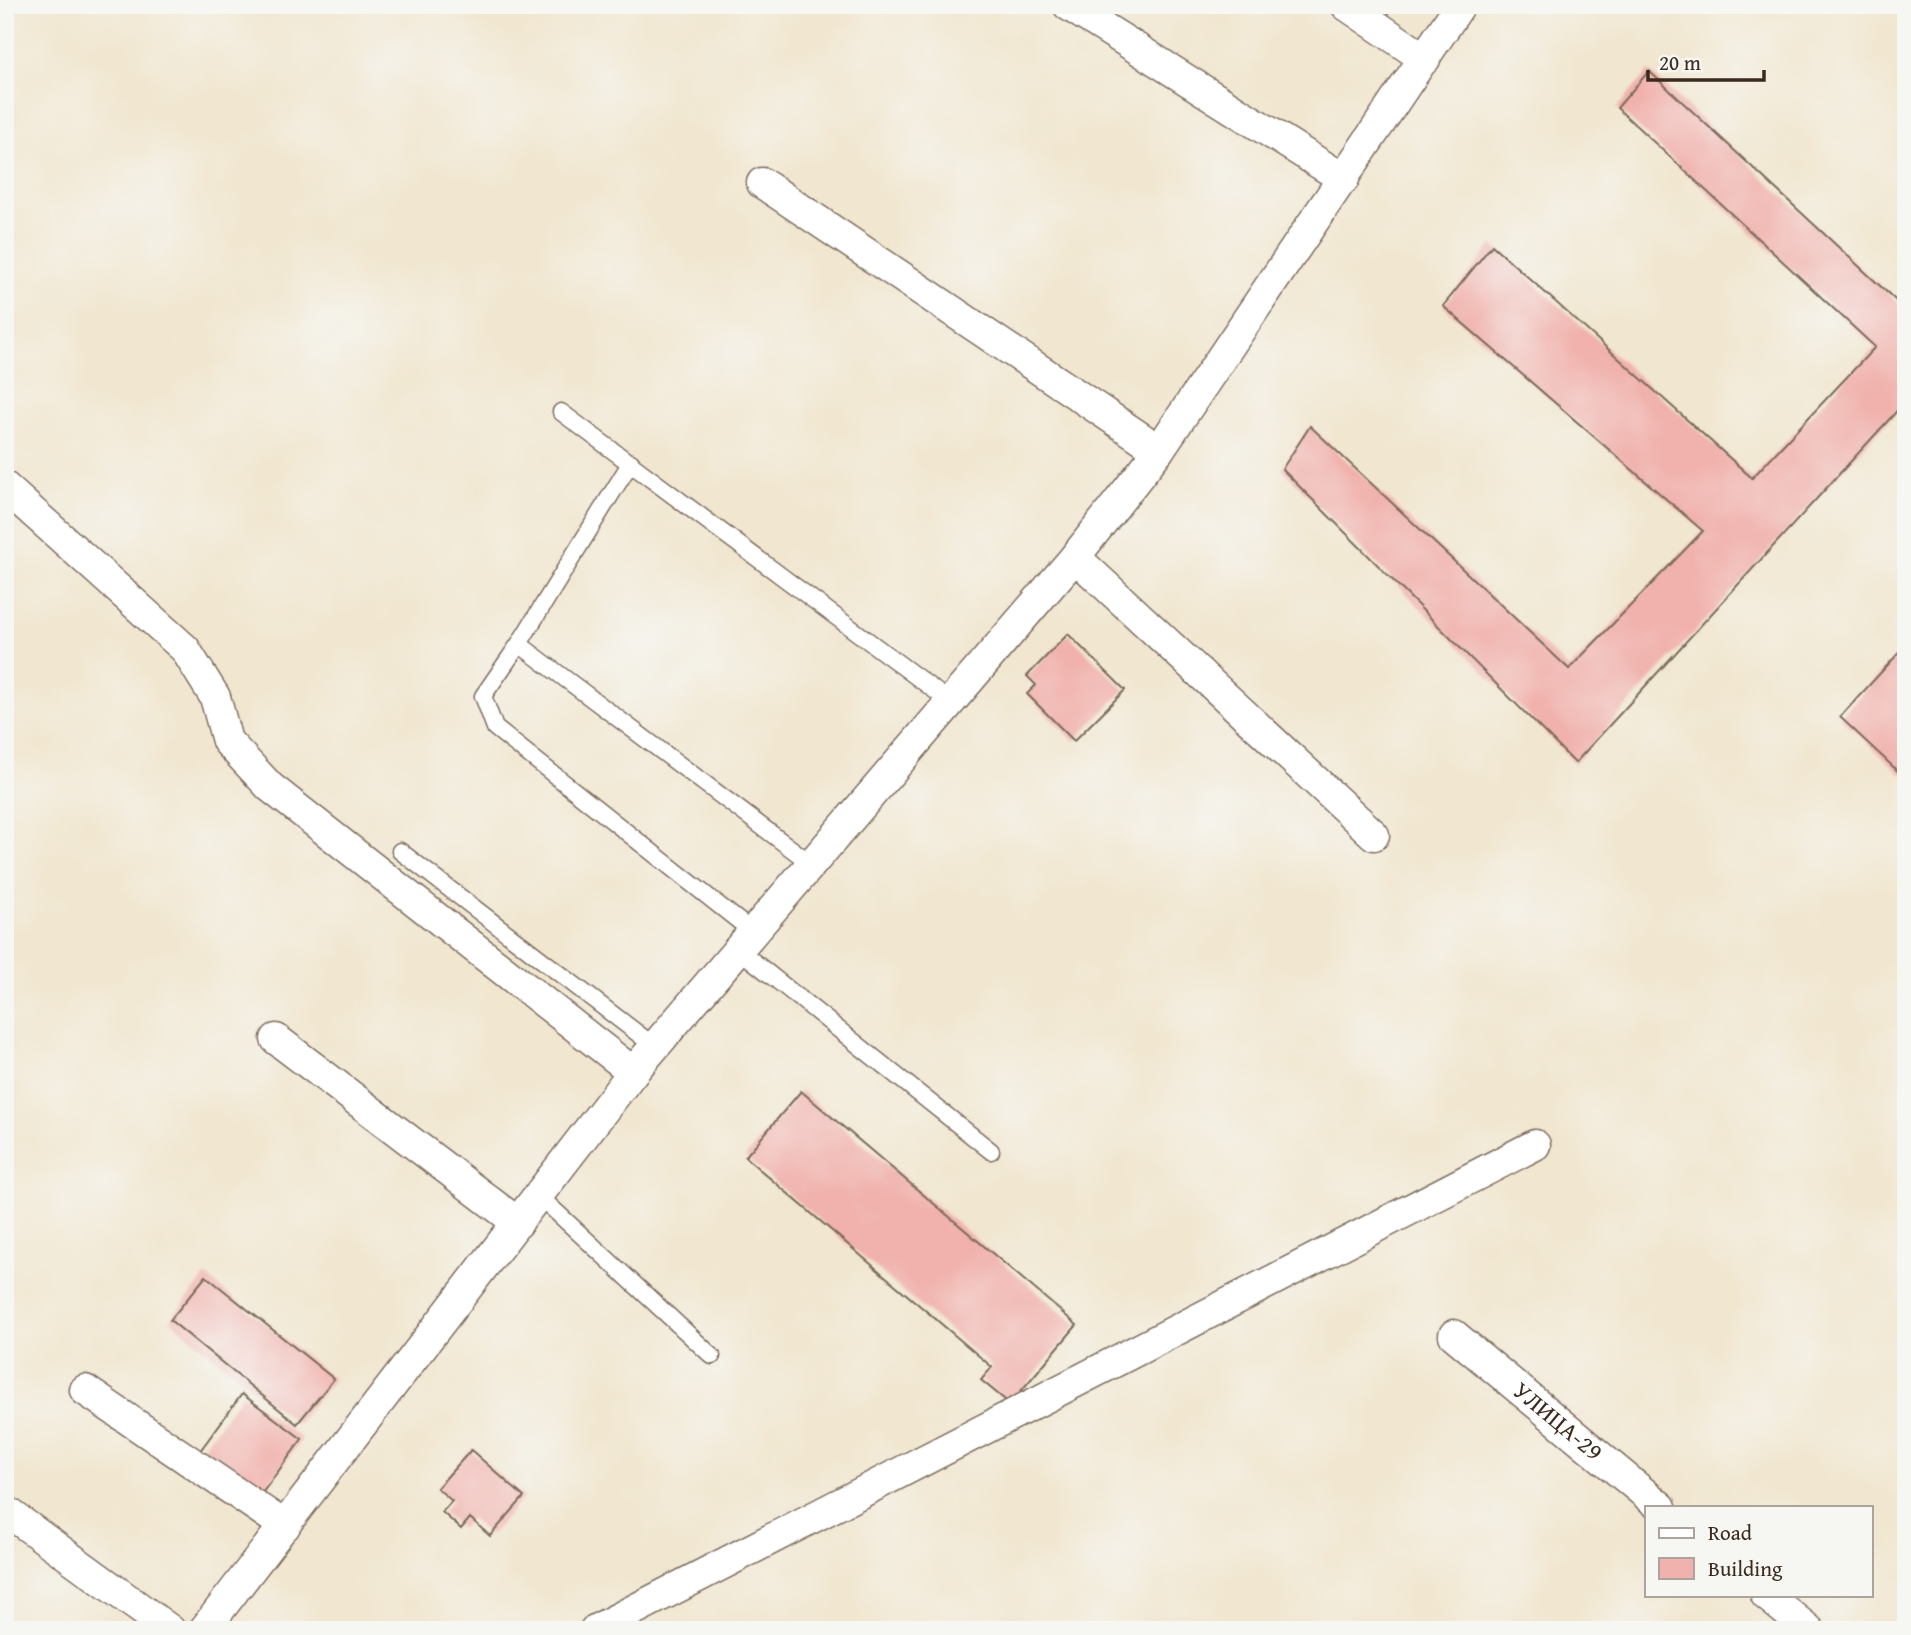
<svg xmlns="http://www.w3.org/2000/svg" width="1911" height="1635" viewBox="0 0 1911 1635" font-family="'Gentium Book Plus',serif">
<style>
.building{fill:#f1b1ac}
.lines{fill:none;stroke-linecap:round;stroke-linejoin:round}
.lane-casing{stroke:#7b6c5c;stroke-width:19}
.street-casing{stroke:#7b6c5c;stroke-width:33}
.lane{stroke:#fff;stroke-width:16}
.street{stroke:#fff;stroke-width:30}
.labels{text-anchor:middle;stroke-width:5;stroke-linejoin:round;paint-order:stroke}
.street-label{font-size:24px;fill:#3b2a1e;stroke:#f6f6f2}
</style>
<rect width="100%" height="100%" fill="#f6f6f2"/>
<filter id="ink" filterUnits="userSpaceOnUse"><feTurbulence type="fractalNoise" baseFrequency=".0143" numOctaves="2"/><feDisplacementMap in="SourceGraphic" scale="14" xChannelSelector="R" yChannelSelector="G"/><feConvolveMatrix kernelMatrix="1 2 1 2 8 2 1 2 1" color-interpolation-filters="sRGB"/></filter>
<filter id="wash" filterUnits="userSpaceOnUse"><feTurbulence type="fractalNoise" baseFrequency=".00686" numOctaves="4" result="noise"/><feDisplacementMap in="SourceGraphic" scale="28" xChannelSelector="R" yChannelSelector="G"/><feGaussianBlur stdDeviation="1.57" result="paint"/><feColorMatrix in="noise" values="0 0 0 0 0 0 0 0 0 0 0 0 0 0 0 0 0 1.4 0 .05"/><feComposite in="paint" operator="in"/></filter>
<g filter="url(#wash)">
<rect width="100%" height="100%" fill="#f1e6cf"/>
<g id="blocks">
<path class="building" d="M 1649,71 L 1906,310 L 1906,401 L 1575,763 L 1282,469 L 1310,426 L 1569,669 L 1703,531 L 1443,306 L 1492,245 L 1752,478 L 1875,347 L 1617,108 Z
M 1068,634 L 1125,690 L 1074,741 L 1027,694 L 1036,685 L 1027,676 Z
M 1906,645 L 1906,771 L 1902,775 L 1840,717 Z
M 801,1091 L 1077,1325 L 1010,1404 L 981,1380 L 992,1367 L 745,1157 Z
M 206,1276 L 334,1379 L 297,1424 L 170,1320 Z
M 242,1394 L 302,1439 L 254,1504 L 194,1459 Z
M 471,1450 L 524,1497 L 490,1536 L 470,1518 L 461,1529 L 442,1512 L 452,1501 L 437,1488 Z"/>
</g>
</g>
<g filter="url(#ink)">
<use href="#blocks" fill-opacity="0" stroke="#7b6c5c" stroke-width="2"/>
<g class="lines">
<defs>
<path id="lane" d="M 561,412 L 949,701
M 631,462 L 519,644 L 813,865
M 519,644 L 483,696 L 495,728 L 754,933
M 400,851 L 654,1046
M 739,950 L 991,1151
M 539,1196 L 712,1356"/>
<g id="street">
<path d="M 1068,5 L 1344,179"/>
<path d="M 1346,5 L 1425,59"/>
<path d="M 762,183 L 1159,450"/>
<path d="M 5,487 L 185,649 L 215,697 L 227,741 L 270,787 L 633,1072"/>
<path d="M 1075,557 L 1374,835"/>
<path d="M 276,1039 L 518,1223"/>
<path id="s1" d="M 1454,1335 L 1661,1507"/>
<path d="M 85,1390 L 285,1526"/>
<path d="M 5,1510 L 170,1630"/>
<path d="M 1766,1595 L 1809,1630"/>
<path d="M 204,1630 L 633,1072 L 1075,557 L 1159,450 L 1460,5"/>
<path d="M 595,1630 L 1535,1145"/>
</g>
</defs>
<use href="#lane" class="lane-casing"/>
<use href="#street" class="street-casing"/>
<use href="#lane" class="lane"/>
<use href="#street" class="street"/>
</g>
</g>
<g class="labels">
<g class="street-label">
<text dy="8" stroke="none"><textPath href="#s1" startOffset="135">УЛИЦА-29</textPath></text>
</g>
</g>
<rect width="1911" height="1635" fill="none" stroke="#f6f6f2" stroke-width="28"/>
<rect x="1645" y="1506" width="228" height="91" fill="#f6f6f2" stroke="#aba49d" stroke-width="2"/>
<rect x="1659" y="1528" width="35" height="10" fill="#ffffff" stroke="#aba49d" stroke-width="2"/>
<text x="1708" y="1540" font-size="21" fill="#3b2a1e">Road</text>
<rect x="1659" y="1558" width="35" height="21" fill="#f1b1ac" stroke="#aba49d" stroke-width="2"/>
<text x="1708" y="1576" font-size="21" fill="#3b2a1e">Building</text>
<path d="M1648 70v10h116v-10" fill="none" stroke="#3b2a1e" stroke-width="3.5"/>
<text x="1659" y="70" font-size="21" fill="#3b2a1e" stroke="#f6f6f2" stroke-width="5" paint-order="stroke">20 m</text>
</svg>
